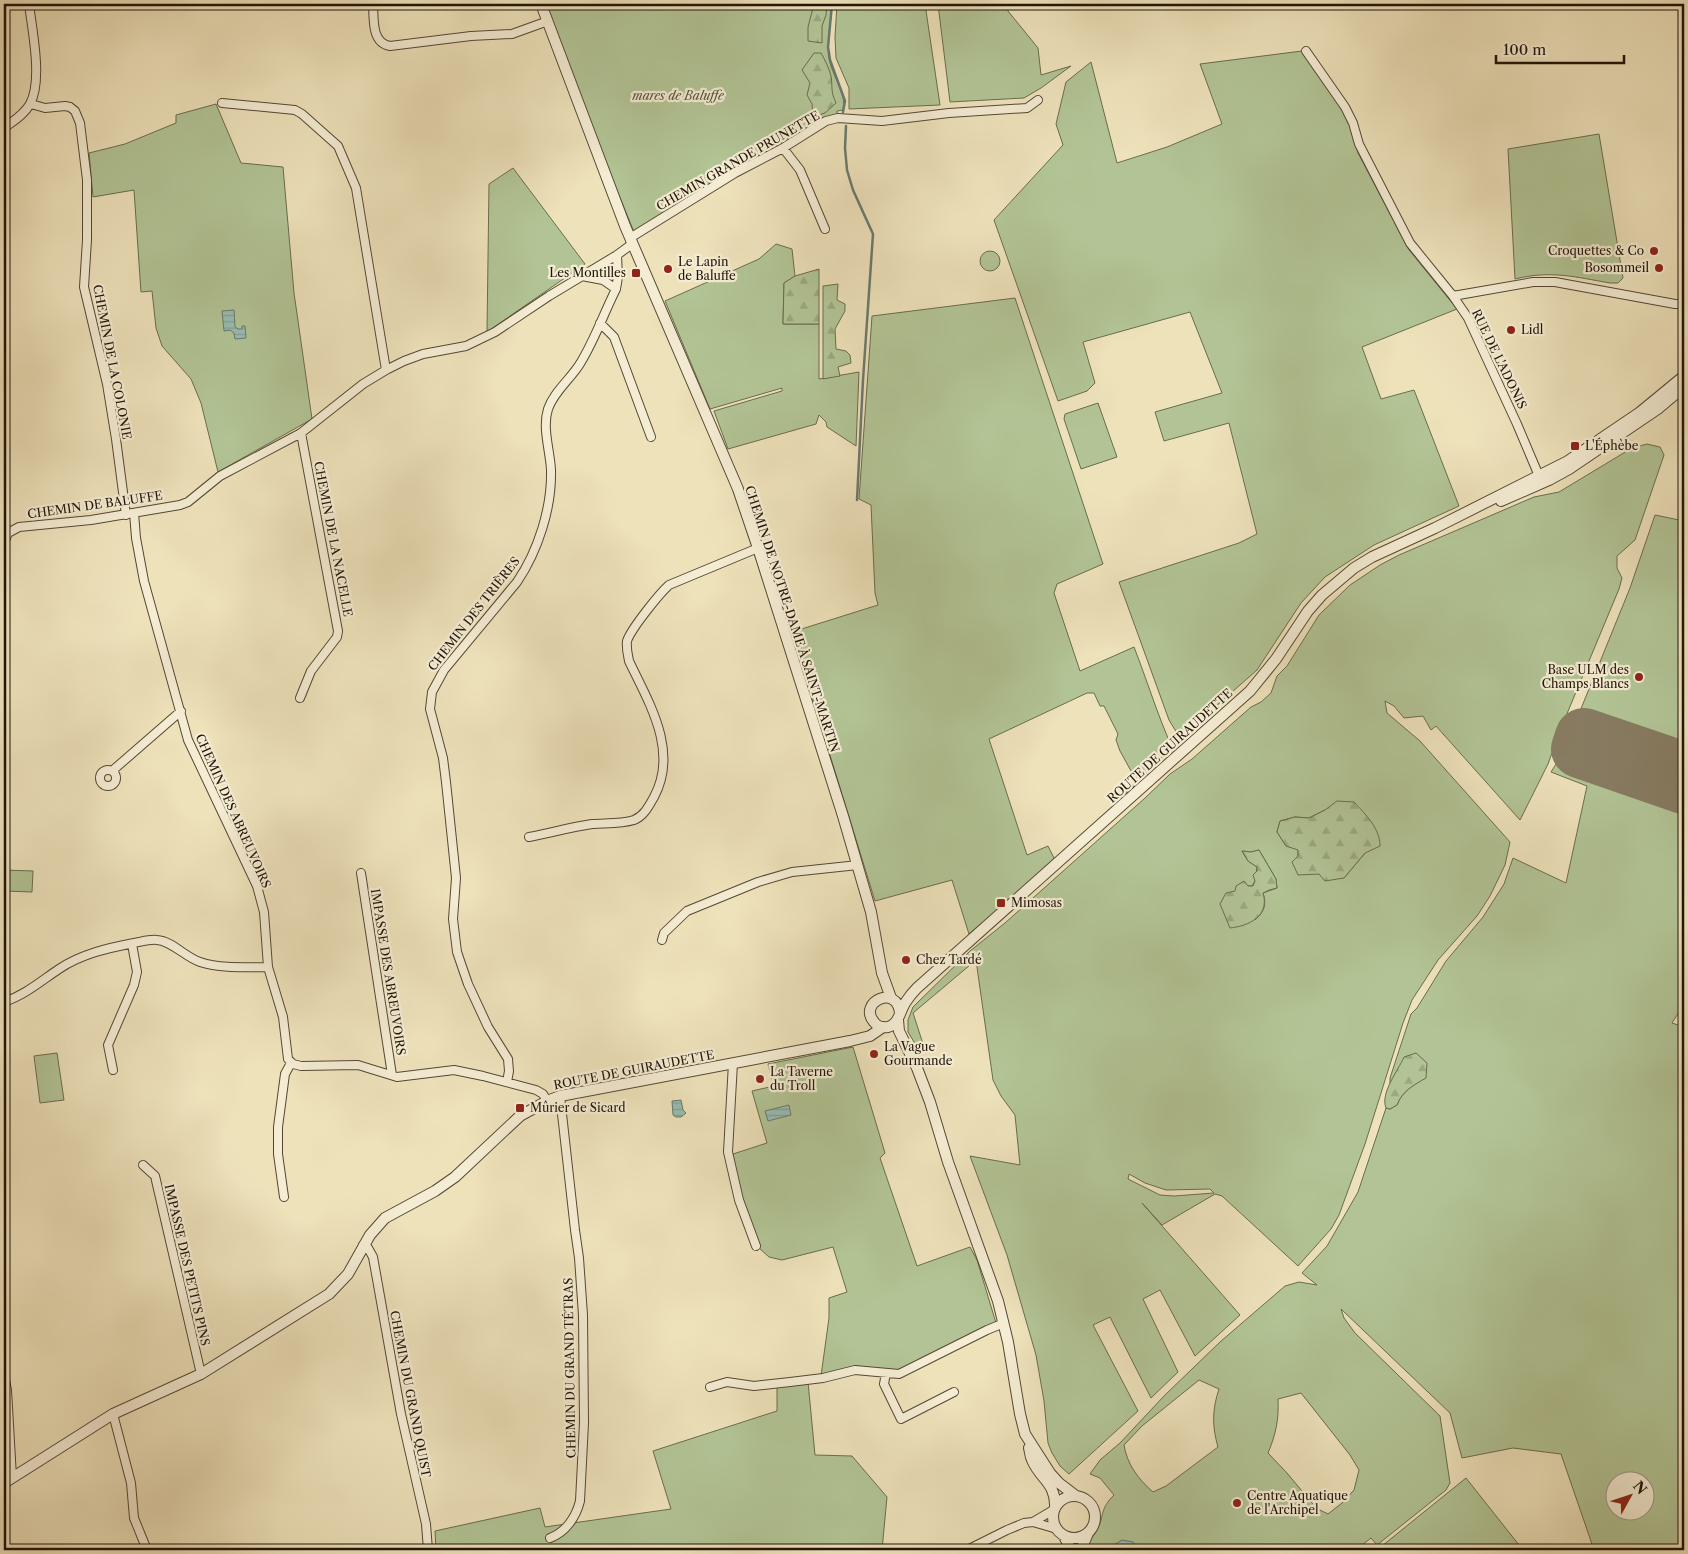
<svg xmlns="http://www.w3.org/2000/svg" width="1688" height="1554" viewBox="0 0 1688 1554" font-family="'Libre Caslon Text',serif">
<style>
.green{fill:#b2c495;stroke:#696c4e;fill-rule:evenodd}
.forest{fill:url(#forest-firs);stroke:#696c4e}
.water{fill:url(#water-rules);stroke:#69796f}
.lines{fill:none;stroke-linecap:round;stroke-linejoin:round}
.stream{stroke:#69796f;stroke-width:2.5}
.runway{stroke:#877b61;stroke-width:58}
.minor-casing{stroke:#544834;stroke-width:10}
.tertiary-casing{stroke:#544834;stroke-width:12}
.minor{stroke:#f4ecd3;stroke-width:8}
.tertiary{stroke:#f4ecd3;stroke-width:10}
.poi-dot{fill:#8f2418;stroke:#f4ecd3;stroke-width:2}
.labels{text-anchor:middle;stroke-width:4.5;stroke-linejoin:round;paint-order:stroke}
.park-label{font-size:12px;font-style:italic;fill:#535239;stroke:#f4ecd3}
.street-label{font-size:12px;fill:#201407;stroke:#f4ecd3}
.poi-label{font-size:12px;fill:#201407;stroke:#f4ecd3;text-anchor:start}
</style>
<defs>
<pattern id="forest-firs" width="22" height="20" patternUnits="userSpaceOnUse" patternTransform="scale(1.25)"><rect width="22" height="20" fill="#b2c495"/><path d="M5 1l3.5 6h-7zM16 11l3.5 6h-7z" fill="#99a87f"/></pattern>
<pattern id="water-rules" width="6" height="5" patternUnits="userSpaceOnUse" patternTransform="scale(1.25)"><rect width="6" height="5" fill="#99bdb4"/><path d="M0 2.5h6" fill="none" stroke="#84a299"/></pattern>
</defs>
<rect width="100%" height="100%" fill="#eee2bb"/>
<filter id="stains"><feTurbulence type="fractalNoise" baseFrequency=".004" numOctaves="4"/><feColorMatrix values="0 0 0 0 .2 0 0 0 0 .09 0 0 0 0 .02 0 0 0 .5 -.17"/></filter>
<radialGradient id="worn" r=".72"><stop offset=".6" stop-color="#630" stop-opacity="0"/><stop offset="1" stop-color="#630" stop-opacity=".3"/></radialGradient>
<path class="green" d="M 541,4 L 832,4 C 831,22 827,41 829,58 C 832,77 847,92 843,110 L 837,111 L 837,115 L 829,116 L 815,122 L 634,232 Z
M 837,4 L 925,4 L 940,105 L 849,109 L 849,88 L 836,58 L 835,37 Z
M 938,4 L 1006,4 L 1008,11 L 1038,48 L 1041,75 L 1071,66 L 1041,88 L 1024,98 L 950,102 Z
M 1302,51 L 1325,79 L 1348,116 L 1358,153 L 1409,250 L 1457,309 L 1362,347 L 1381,399 L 1414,390 L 1459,506 L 1374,545 L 1325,577 L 1301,603 L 1257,670 L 1180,738 L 1169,720 L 1119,582 L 1239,543 L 1257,534 L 1229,423 L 1164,441 L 1155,412 L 1222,393 L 1190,312 L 1083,342 L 1095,383 L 1087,391 L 1058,401 L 994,220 L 1063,145 L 1056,124 L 1066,82 L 1091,62 L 1117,163 L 1167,147 L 1222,124 L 1200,64 Z
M 216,104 L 241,163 L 283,167 L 294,293 L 312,419 L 218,472 L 201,403 L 191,379 L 162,346 L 156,328 L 152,291 L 141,292 L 134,190 L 93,197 L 89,153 L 125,144 L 176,123 L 176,115 Z
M 1599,134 L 1623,278 L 1618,283 L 1610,283 C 1575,277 1551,270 1515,279 L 1508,149 Z
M 513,168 L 585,264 L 487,332 L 489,184 Z
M 776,244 L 792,249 L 795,276 L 784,283 L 783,324 L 819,324 L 819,379 L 859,372 L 856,446 L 827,427 L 826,422 L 819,415 L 816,424 L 728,449 L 714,411 L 782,391 L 782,388 L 710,409 L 665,301 L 759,259 Z
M980 261a10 10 0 1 1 20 0a10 10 0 1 1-20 0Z
M 1015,298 L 1103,564 L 1057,584 L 1054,593 L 1080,671 L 1134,647 C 1147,680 1157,714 1172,747 L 1120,800 L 1136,780 L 1120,751 L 1116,740 L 1118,734 L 1104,706 L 1100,706 L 1094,693 L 1087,693 L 989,739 L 1027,855 L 1048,846 L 1055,860 L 969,934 L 952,880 L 875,901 L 792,632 L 878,605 L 875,593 L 871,505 L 859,499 L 872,316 Z
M 1098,403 L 1117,457 L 1081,469 L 1064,419 L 1065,414 Z
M 1647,444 L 1660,447 L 1664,455 L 1635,540 L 1617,556 L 1617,568 L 1622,578 L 1619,589 L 1561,728 L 1548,764 L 1520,820 L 1436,726 L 1431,730 L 1423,716 L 1404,718 L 1394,706 L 1385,701 L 1387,713 L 1420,741 L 1510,842 L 1505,865 L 1490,896 L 1477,916 L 1438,960 L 1412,1000 L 1403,1023 L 1365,1144 L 1339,1215 L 1331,1229 L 1298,1266 L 1222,1196 L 1215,1194 L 1162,1225 L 1142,1203 L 1240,1315 L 1195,1356 L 1160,1290 L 1143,1299 L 1178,1372 L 1151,1398 L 1110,1317 L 1093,1325 L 1138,1411 L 1069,1474 L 1060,1466 L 1052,1453 L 1048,1443 L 1044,1401 L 1036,1355 L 1007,1255 L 970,1156 L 1020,1165 L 1015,1115 L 1001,1096 L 993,1080 L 976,960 L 913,1013 L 926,1053 L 917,1047 L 908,1032 L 908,1020 L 913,1007 L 970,951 L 1005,923 L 1145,798 L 1170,774 L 1192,759 L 1251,707 L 1261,702 L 1271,693 L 1277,676 L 1287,666 L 1319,615 L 1350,585 L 1380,565 L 1399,555 L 1534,497 L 1559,492 L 1632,448 ZM 1325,810 L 1365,853 L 1344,878 L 1319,874 L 1298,856 L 1298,849 L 1286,846 L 1277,832 L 1280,821 L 1295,817 L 1309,818 ZM 1259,850 L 1276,879 L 1277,888 L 1263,893 C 1267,905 1264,912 1255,920 L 1235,891 L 1248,886 L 1252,886 L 1255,881 L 1257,867 L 1248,861 L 1242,851 L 1251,852 ZM 1129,1174 L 1145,1183 L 1166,1190 L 1210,1189 L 1214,1193 L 1174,1196 L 1160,1195 L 1128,1179 Z
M 1655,515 L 1684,521 L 1684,1004 L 1672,1023 L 1684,1027 L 1684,1550 L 1594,1550 L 1561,1454 L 1513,1448 L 1462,1458 L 1450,1413 L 1341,1309 L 1344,1318 L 1355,1333 L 1440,1416 L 1450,1483 L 1446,1490 L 1377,1545 L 1371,1538 L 1356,1550 L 1084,1550 C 1088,1540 1093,1538 1097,1530 C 1105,1515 1099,1510 1114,1495 L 1100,1478 L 1090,1474 L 1100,1460 L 1120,1443 L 1164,1396 L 1220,1342 L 1285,1286 L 1299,1282 L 1317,1285 L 1302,1273 L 1327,1246 L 1358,1192 L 1386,1108 L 1390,1109 L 1397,1105 C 1402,1091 1414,1085 1426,1077 L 1396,1073 L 1390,1084 L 1390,1078 L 1411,1014 L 1417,1008 L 1446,961 L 1483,917 L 1504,884 L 1513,858 L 1566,883 L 1587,786 L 1551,772 L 1563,753 L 1630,588 ZM 1199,1380 L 1219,1389 C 1212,1410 1212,1426 1218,1447 L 1166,1486 L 1153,1492 C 1138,1479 1127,1464 1124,1445 L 1142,1426 ZM 1301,1393 L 1350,1455 L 1359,1470 L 1354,1490 L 1342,1503 L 1328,1514 L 1318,1509 L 1312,1503 L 1287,1473 L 1268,1453 C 1276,1434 1279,1419 1278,1399 ZM 1616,1482 L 1646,1482 L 1646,1512 L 1616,1512 Z
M 4,870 L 33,871 L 32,892 L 4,891 Z
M 853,1047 L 885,1153 L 880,1158 L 917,1266 L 970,1247 L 977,1260 L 996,1323 L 898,1372 L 855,1366 L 821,1376 L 829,1318 L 829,1298 L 847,1292 L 833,1247 L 782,1260 L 769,1257 L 759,1248 L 745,1209 L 735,1172 L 733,1154 L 767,1143 L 752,1091 L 774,1086 L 768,1064 Z
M 57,1053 L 64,1100 L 40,1103 L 34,1056 Z
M 808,1382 L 815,1455 L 852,1456 L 887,1497 L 882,1550 L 436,1550 L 435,1531 L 540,1508 L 545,1527 L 671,1509 L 653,1451 L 777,1411 L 777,1386 Z
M 1466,1478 L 1523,1550 L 1377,1550 Z"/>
<path class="forest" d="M 814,4 L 827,4 L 826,15 L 822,26 L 822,43 L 808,41 L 808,27 Z
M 814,53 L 821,53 C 825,60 829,68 831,76 C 833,88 830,90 836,103 L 825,113 L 813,117 L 812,104 L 807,95 L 810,83 L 802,70 Z
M 819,269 L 819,324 L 783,324 L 784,283 L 795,276 Z
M 838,284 L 837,300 L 845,304 L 845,311 L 835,329 L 836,349 L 846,351 L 850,355 L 851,363 L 838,367 L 840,376 L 823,379 L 823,286 Z
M 1337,801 L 1354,802 C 1365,814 1380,828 1380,846 L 1365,853 L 1344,878 L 1325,881 L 1319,874 L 1298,875 L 1292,862 L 1298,856 L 1298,850 L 1286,846 L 1277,832 L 1280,821 L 1295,817 L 1309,818 L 1325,810 Z
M 1259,850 L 1276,879 L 1277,888 L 1269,890 L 1263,893 C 1270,916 1249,926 1230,928 L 1220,904 L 1226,893 L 1235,891 L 1236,886 L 1244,881 L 1248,886 L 1253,886 L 1255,881 L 1253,875 L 1257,871 L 1257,867 L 1248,861 L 1242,851 L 1251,852 Z
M 1416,1053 L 1427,1063 L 1426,1078 C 1414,1085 1402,1091 1397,1105 L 1390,1109 L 1386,1108 C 1380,1093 1398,1071 1404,1057 Z"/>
<path class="water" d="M 234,310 L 235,327 L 238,329 L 242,329 L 242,326 L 245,326 L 246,338 L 235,339 L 234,333 L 230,330 L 224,331 L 222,311 Z
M 681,1100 L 683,1110 L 686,1113 L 681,1117 L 676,1117 L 673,1115 L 672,1101 Z
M 789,1105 L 791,1115 L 768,1121 L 765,1111 Z
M 1122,1540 L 1133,1542 L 1140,1550 L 1110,1550 L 1112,1546 Z"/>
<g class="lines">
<path class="stream" d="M 832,4 L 828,47 L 830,60 L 845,101 L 843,112
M 846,126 L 845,148 L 847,170 L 853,190 L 873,234 L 863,380 L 857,500"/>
<path class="runway" d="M 1684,771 L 1584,737 L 1580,749 L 1684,785"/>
<defs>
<path id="minor" d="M 373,4 C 374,18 371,43 390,46 L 471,36 L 512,34 L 548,21
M 191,5 L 197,4
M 1306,51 L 1345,107 L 1353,123 L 1359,144 L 1410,243 L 1453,296
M 222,103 L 295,110 L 302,114 L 338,146 L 356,188 L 386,370
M 31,104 L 45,108 L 65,106 L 70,107 L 75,111 L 80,123 L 87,180 L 87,240 L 84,287 L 107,384 L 116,439 L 126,515
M 4,128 C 13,121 24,115 30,104 C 43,80 32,30 29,4
M 783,148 L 800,170 L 825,229
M 630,238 L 735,173 L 783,148 L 826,121 L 838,118 L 882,121 L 949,113 L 1027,108 L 1038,100
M 582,276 L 603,280 L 616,289
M 600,323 L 614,337 L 651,437
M 1539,476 L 1517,424 L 1468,318 L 1453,296 L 1533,282 L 1555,282 L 1675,304 L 1684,304
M 134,513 L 136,538 L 144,581 L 188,740 L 257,886 L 264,912 L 268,967 L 283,1017 L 288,1059 L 293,1064 L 301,1066 L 358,1065 L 397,1077 L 454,1070 L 483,1076 L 536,1090 L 543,1094 L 547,1101
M 4,543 L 8,533 L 19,527 L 91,520 L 180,505 L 188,502 L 220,476 L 301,433 L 363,384 L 386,370 L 404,361 L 423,354 L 466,346 L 495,332 L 549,296 L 617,255 L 632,244
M 300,698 L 311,671 L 337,637 L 338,631 L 301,433
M100 778a8 8 0 1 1 16 0a8 8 0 1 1-16 0Z
M 112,771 L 181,711
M 529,837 C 550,833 571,827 592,824 C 606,823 621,824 634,820 C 644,816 649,806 654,797 C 679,751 649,703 629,661 C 628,655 626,648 627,641 C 631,629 659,594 669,585 L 758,548
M 361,873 L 392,1075
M 662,940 L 664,933 L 687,911 L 758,882 L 792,872 L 858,865
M 4,1002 C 25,995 41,981 59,969 C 81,954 108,948 134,943 C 141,942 149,939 157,940 C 172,941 185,957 200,962 C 221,969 247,967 268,967
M 733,1063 L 728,1152 L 739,1200 L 756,1246
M 113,1070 L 108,1045 L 134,985 L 137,972 L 132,944
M 507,1082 L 509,1071 L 508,1059 L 488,1027 L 468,984 L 457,952 L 453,919 L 456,878 L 446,782 L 443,758 L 430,709 L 432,692 L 444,670 L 517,582 C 538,551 552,508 551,470 C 550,450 542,428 548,409 C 554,391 572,378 581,362 C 595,339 604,313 616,289 L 618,277 L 617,255
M 143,1165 L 155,1176 L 201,1374
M 284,1197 L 278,1154 L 278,1127 L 285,1074 L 291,1063
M 363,1245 L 368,1248 L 373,1257 L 401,1414 L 426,1524 L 428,1550
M 886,1373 L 884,1384 L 901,1419 L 954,1392
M 4,1375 L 7,1390 L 12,1477
M 710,1387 L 727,1382 L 754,1386 L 790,1382 L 823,1378 L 855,1370 L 899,1374 L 987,1330 L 1004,1323
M 113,1414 L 131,1483 L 134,1518 L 147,1550
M 1033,1522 L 1057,1529
M 550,1538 C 566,1532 576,1517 580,1501 L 584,1423 L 583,1315 L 579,1258 L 575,1230 L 560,1096
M 967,1550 L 1007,1530 L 1024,1523 L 1033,1522 L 1055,1509"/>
<path id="tertiary" d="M 541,4 L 625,226 L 738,489 L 758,548 L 843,816 L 871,912 L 882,973 L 891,998
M 1501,501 L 1549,480 L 1569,469 L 1659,408 L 1684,387
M 900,1014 C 898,983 857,1002 874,1022 C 877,1026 882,1028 888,1027 C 899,1024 900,1011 905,1003 C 909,997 913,992 917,988 L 1250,691 L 1276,659 L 1308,611 L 1322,595 L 1354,568 L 1372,557 L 1435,528 L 1568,461 L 1639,413 L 1684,376
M 898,1020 L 899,1031 L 917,1068 L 930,1102 L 948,1162 L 998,1301 L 1008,1342 L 1020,1414 L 1025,1434 L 1050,1473 L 1059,1483 L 1076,1496
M 1029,1448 C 1030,1451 1030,1456 1032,1460 C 1040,1479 1056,1483 1055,1507
M 4,1483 L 113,1414 L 201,1374 L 329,1294 L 348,1274 L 370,1235 L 385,1218 L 435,1191 L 455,1177 L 520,1116 L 547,1101 L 560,1096 L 850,1041 L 870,1036 L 883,1027
M1053 1517a21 21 0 1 1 42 0a21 21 0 1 1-42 0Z
M 1064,1536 L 1071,1550
M 1081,1550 L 1088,1533"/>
</defs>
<use href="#minor" class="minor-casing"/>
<use href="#tertiary" class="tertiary-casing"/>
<use href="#minor" class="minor"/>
<use href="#tertiary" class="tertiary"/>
</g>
<g class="poi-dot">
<circle cx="1654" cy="251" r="5"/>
<circle cx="1659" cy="268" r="5"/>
<circle cx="668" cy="269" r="5"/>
<rect x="631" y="268" width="10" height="10" rx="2.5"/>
<circle cx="1511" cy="330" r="5"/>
<rect x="1570" y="441" width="10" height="10" rx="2.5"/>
<circle cx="1639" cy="677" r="5"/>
<rect x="996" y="898" width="10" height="10" rx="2.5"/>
<circle cx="906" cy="960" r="5"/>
<circle cx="874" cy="1054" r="5"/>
<circle cx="760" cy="1079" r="5"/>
<rect x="515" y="1103" width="10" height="10" rx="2.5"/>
<circle cx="1237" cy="1503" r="5"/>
</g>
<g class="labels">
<g class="park-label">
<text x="678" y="100">mares de Baluffe</text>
</g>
<g class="street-label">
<text transform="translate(738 161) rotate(-30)" y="4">CHEMIN GRANDE PRUNETTE</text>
<text transform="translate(1499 359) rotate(64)" y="4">RUE DE L'ADONIS</text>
<text transform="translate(112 362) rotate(79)" y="4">CHEMIN DE LA COLONIE</text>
<text transform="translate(95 505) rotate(-8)" y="4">CHEMIN DE BALUFFE</text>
<text transform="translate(333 539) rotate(79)" y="4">CHEMIN DE LA NACELLE</text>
<text transform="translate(474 614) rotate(-52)" y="4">CHEMIN DES TRIÈRES</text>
<text transform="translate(792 619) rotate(72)" y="4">CHEMIN DE NOTRE-DAME À SAINT-MARTIN</text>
<text transform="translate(1170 746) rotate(-42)" y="4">ROUTE DE GUIRAUDETTE</text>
<text transform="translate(233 811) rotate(66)" y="4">CHEMIN DES ABREUVOIRS</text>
<text transform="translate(388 972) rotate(81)" y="4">IMPASSE DES ABREUVOIRS</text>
<text transform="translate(634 1070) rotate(-11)" y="4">ROUTE DE GUIRAUDETTE</text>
<text transform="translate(187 1265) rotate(77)" y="4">IMPASSE DES PETITS PINS</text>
<text transform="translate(570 1368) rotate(-91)" y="4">CHEMIN DU GRAND TÉTRAS</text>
<text transform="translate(410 1394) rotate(79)" y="4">CHEMIN DU GRAND QUIST</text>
</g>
<g class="poi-label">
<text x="1644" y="255" text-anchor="end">Croquettes &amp; Co</text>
<text x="678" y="266">Le Lapin<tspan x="678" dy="14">de Baluffe</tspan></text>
<text x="1649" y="272" text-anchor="end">Bosommeil</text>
<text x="626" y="277" text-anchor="end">Les Montilles</text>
<text x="1521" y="334">Lidl</text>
<text x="1585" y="450">L'Éphèbe</text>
<text x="1629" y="674" text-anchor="end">Base ULM des<tspan x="1629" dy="14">Champs Blancs</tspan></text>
<text x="1011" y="907">Mimosas</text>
<text x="916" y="964">Chez Tardé</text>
<text x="884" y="1051">La Vague<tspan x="884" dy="14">Gourmande</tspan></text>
<text x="770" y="1076">La Taverne<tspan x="770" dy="14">du Troll</tspan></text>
<text x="530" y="1112">Mûrier de Sicard</text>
<text x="1247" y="1500">Centre Aquatique<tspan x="1247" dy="14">de l'Archipel</tspan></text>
</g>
</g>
<rect width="1688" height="1554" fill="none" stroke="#eee2bb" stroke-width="20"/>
<rect x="5" y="5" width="1678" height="1544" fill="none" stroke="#201407" stroke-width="2.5"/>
<rect x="10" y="10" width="1668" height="1534" fill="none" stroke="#201407"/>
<g transform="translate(1630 1496) rotate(50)"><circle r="24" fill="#f4ecd3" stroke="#9f9681"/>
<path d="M0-4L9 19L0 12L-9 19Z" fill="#8f2418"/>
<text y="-8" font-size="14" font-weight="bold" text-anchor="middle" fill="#201407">N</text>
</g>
<path d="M1496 55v8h128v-8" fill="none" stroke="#201407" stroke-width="2.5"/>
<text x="1503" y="55" font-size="15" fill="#201407" stroke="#f4ecd3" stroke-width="4" paint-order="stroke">100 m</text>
<rect width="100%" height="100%" filter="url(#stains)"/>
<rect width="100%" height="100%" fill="url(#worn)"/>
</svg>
